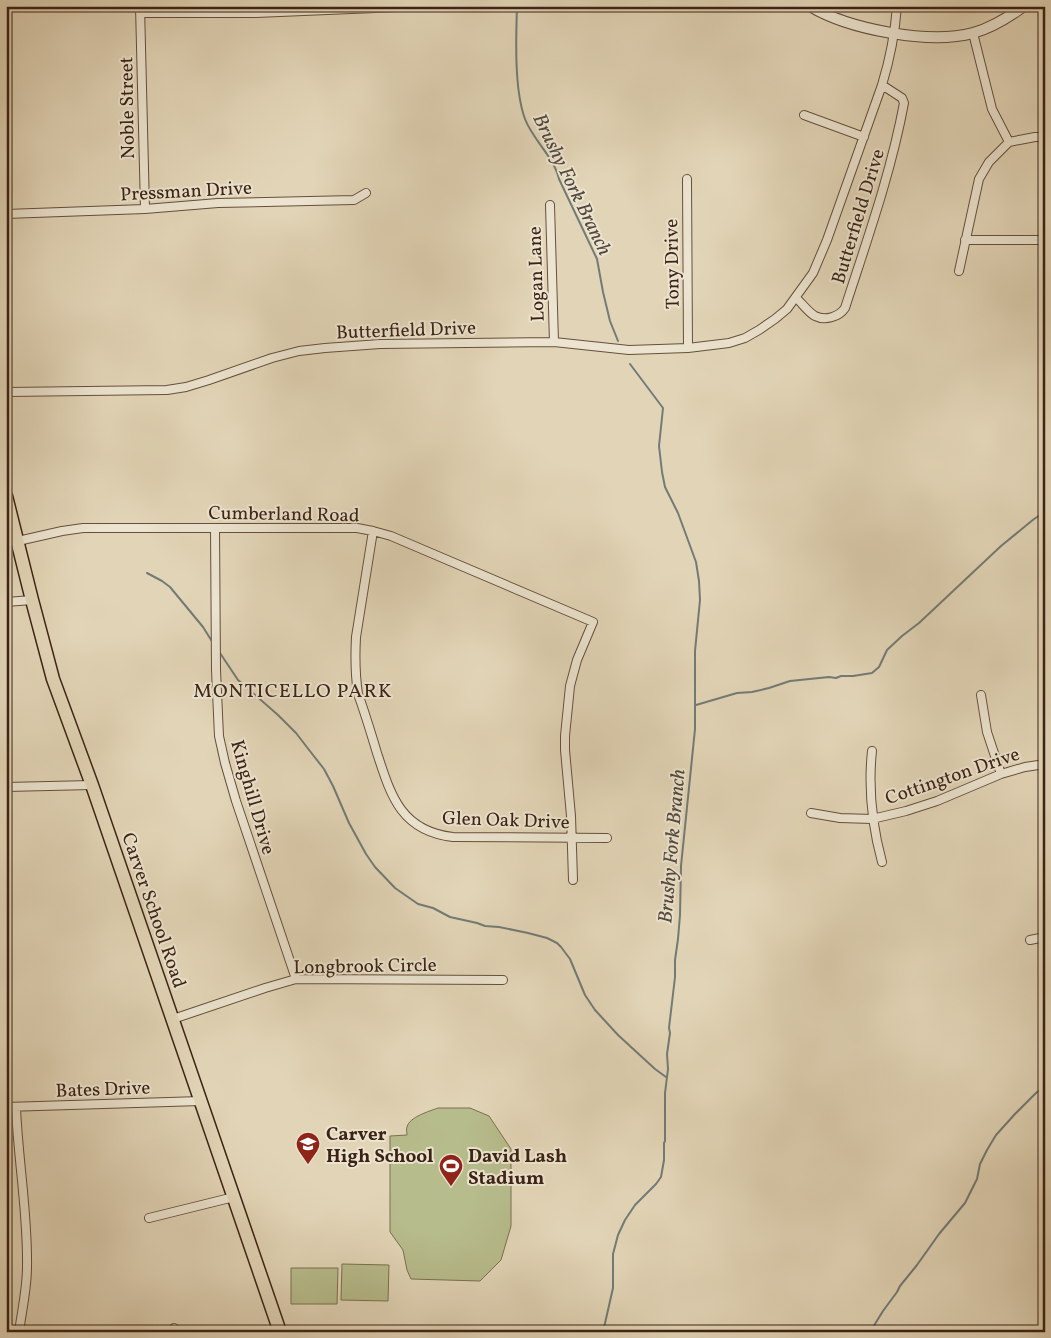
<svg xmlns="http://www.w3.org/2000/svg" width="1051" height="1338" viewBox="0 0 1051 1338" font-family="Vollkorn,serif">
<style>
.green{fill:#b7bc8c;stroke:#797050}
.lines{fill:none;stroke-linecap:round;stroke-linejoin:round}
.stream{stroke:#737b76;stroke-width:2}
.minor-casing{stroke:#65503d;stroke-width:10}
.tertiary-casing{stroke:#65503d;stroke-width:12}
.primary-casing{stroke:#3b2314;stroke-width:15}
.minor{stroke:#ece4d0;stroke-width:8}
.tertiary{stroke:#ece4d0;stroke-width:10}
.primary{stroke:#e2d5b7;stroke-width:12}
.labels{text-anchor:middle;stroke-width:4;stroke-linejoin:round;paint-order:stroke}
.street-label{font-size:19px;fill:#3b2314;stroke:#ece4d0}
.poi-label{font-size:19px;font-weight:bold;fill:#3b2314;stroke:#ece4d0;text-anchor:start}
.water-label{font-size:20px;font-style:italic;fill:#52483d;stroke:#ece4d0}
.neighbourhood-label{font-size:20px;letter-spacing:1px;fill:#3b2314;stroke:#ece4d0}
</style>
<rect width="100%" height="100%" fill="#e2d5b7"/>
<filter id="stains"><feTurbulence type="fractalNoise" baseFrequency=".004" numOctaves="4"/><feColorMatrix values="0 0 0 0 .2 0 0 0 0 .09 0 0 0 0 .02 0 0 0 .5 -.17"/></filter>
<radialGradient id="worn" r=".72"><stop offset=".6" stop-color="#630" stop-opacity="0"/><stop offset="1" stop-color="#630" stop-opacity=".3"/></radialGradient>
<path class="green" d="M 438,1108 L 470,1108 L 489,1116 L 511,1149 L 511,1226 L 501,1260 L 480,1281 L 411,1279 L 407,1270 L 403,1250 L 390,1232 L 390,1136 L 407,1135 C 407,1132 406,1130 407,1127 C 409,1117 430,1111 438,1108 Z
M 342,1264 L 389,1265 L 388,1301 L 341,1300 Z
M 291,1268 L 338,1268 L 337,1304 L 291,1304 Z"/>
<g class="lines">
<path class="stream" d="M 517,6 C 516,38 514,89 525,119 C 533,140 554,157 559,179 L 597,259 L 603,292 L 610,321 L 618,341
M 147,573 L 162,581 L 170,587 L 203,627 L 213,643
M 220,653 L 238,680 L 278,715 L 296,733 L 313,755 L 324,769 L 333,786 L 349,823 L 366,854 L 375,867 L 395,888 L 418,904 L 433,908 L 450,917 L 477,923 L 485,926 L 499,927 L 528,933 L 547,938 L 557,943 L 561,947 L 570,959 L 585,995 L 595,1010 L 618,1035 L 655,1069 L 666,1077
M 696,705 L 737,693 L 752,692 L 769,688 L 790,681 L 829,677 L 836,678 L 841,676 L 853,676 L 872,673 L 879,667 L 887,650 L 902,636 L 919,623 L 1001,546 L 1034,519 L 1045,512
M 603,1332 L 613,1288 L 613,1254 L 618,1235 L 625,1220 L 635,1205 L 656,1184 L 661,1177 L 664,1160 L 664,1143 L 665,1141 L 665,1093 L 668,1069 L 667,1054 L 670,1033 L 669,1028 L 675,977 L 675,960 L 678,939 L 680,915 L 681,866 L 695,729 L 695,651 L 700,600 L 699,581 L 696,562 L 678,513 L 665,487 L 662,472 L 659,446 L 663,408 L 630,364
M 870,1332 L 883,1311 L 897,1292 L 900,1286 L 917,1265 L 939,1234 L 965,1203 L 977,1179 L 980,1164 L 987,1150 L 996,1135 L 1015,1114 L 1037,1092 L 1045,1087"/>
<defs>
<path id="minor" d="M 140,6 L 145,209
M 140,13 L 256,13 L 423,6
M 973,33 L 992,109 L 1009,142
M 804,115 L 864,137
M 687,179 L 688,348
M 550,205 L 554,342
M 6,214 L 145,209 L 218,203 L 354,200 L 366,193
M 965,240 L 1045,240
M 959,271 L 979,179 L 989,162 L 1009,142 L 1035,137 L 1045,137
M 796,298 C 802,303 808,312 815,316 C 825,321 839,317 845,308 C 867,240 891,173 904,103 L 902,98 L 882,85
M 6,392 L 167,390 L 186,387 L 209,380 L 272,358 L 299,351 L 325,348 L 380,344 L 554,342 L 629,350 L 688,348 L 729,343 L 745,338 L 759,330 L 775,319 L 787,309 L 813,273 L 827,240 L 882,85 C 890,59 895,33 897,6
M 215,528 L 216,670 L 219,736 L 225,763 L 236,801 L 296,979
M 373,531 L 356,637 C 355,656 355,674 358,694 C 365,713 371,733 377,753 C 391,796 401,831 453,837 L 607,838
M 18,541 L 62,531 L 83,528 L 357,528 L 373,531 L 391,536 L 593,622 L 577,660 L 570,686 L 565,736 L 565,750 L 571,816 L 573,880
M 6,602 L 32,600
M 981,695 L 987,732 L 1001,774
M 872,751 C 868,789 872,825 882,862
M 6,787 L 92,785
M 811,813 L 840,818 L 872,819 L 906,811 L 937,801 L 1001,774 L 1025,767 L 1045,764
M 1030,940 L 1045,937
M 173,1019 L 265,988 L 296,979 L 503,980
M 6,1107 L 201,1101
M 16,1107 C 18,1160 28,1213 27,1267 C 27,1289 22,1310 19,1332
M 149,1218 L 234,1197
M 174,1328 L 176,1332"/>
<path id="tertiary" d="M 810,6 C 848,29 929,45 973,33 C 991,28 1009,17 1024,6"/>
<path id="primary" d="M 6,496 L 32,600 L 53,679 L 92,785 L 280,1332"/>
</defs>
<use href="#minor" class="minor-casing"/>
<use href="#tertiary" class="tertiary-casing"/>
<use href="#primary" class="primary-casing"/>
<use href="#minor" class="minor"/>
<use href="#tertiary" class="tertiary"/>
<use href="#primary" class="primary"/>
</g>
<defs>
<symbol id="school-pin" viewBox="-11 -11 22 30"><path d="M0 17L-7.5 6A9.5 9.5 0 1 1 7.5 6Z" fill="#8f2418" stroke="#ece4d0"/><path d="M0-5L7-2L0 1L-7-2ZM-4 1L0 2.5L4 1V4Q0 6-4 4Z" fill="#fff"/></symbol>
<symbol id="stadium-pin" viewBox="-11 -11 22 30"><path d="M0 17L-7.5 6A9.5 9.5 0 1 1 7.5 6Z" fill="#8f2418" stroke="#ece4d0"/><path d="M0-5a6.5 5 0 1 0 0 10a6.5 5 0 1 0 0-10ZM-3.5-1.8h7v3.6h-7Z" fill="#fff"/></symbol>
</defs>
<g fill-rule="evenodd">
<use href="#school-pin" x="294" y="1130" width="28" height="38"/>
<use href="#stadium-pin" x="437" y="1152" width="28" height="38"/>
</g>
<g class="labels">
<g class="street-label">
<text transform="translate(126 108) rotate(-91)" y="7">Noble Street</text>
<text transform="translate(186 190) rotate(-3)" y="7">Pressman Drive</text>
<text transform="translate(857 216) rotate(-73)" y="7">Butterfield Drive</text>
<text transform="translate(671 264) rotate(-91)" y="7">Tony Drive</text>
<text transform="translate(535 274) rotate(-92)" y="7">Logan Lane</text>
<text transform="translate(406 329) rotate(-2)" y="7">Butterfield Drive</text>
<text transform="translate(284 513) rotate(1)" y="7">Cumberland Road</text>
<text transform="translate(952 775) rotate(-19)" y="7">Cottington Drive</text>
<text transform="translate(254 797) rotate(74)" y="7">Kinghill Drive</text>
<text transform="translate(506 819) rotate(2)" y="7">Glen Oak Drive</text>
<text transform="translate(155 910) rotate(71)" y="7">Carver School Road</text>
<text transform="translate(365 965) rotate(-1)" y="7">Longbrook Circle</text>
<text transform="translate(103 1088) rotate(-2)" y="7">Bates Drive</text>
</g>
<g class="poi-label">
<text x="326" y="1140">Carver<tspan x="326" dy="22">High School</tspan></text>
<text x="468" y="1162">David Lash<tspan x="468" dy="22">Stadium</tspan></text>
</g>
<g class="water-label">
<text transform="translate(573 184) rotate(64)" y="7">Brushy Fork Branch</text>
<text transform="translate(671 846) rotate(-85)" y="7">Brushy Fork Branch</text>
</g>
<g class="neighbourhood-label">
<text x="293" y="697">MONTICELLO PARK</text>
</g>
</g>
<rect width="1051" height="1338" fill="none" stroke="#e2d5b7" stroke-width="25"/>
<rect x="8" y="8" width="1036" height="1323" fill="none" stroke="#3b2314" stroke-width="2.5"/>
<rect x="12" y="12" width="1026" height="1313" fill="none" stroke="#3b2314"/>
<rect width="100%" height="100%" filter="url(#stains)"/>
<rect width="100%" height="100%" fill="url(#worn)"/>
</svg>
